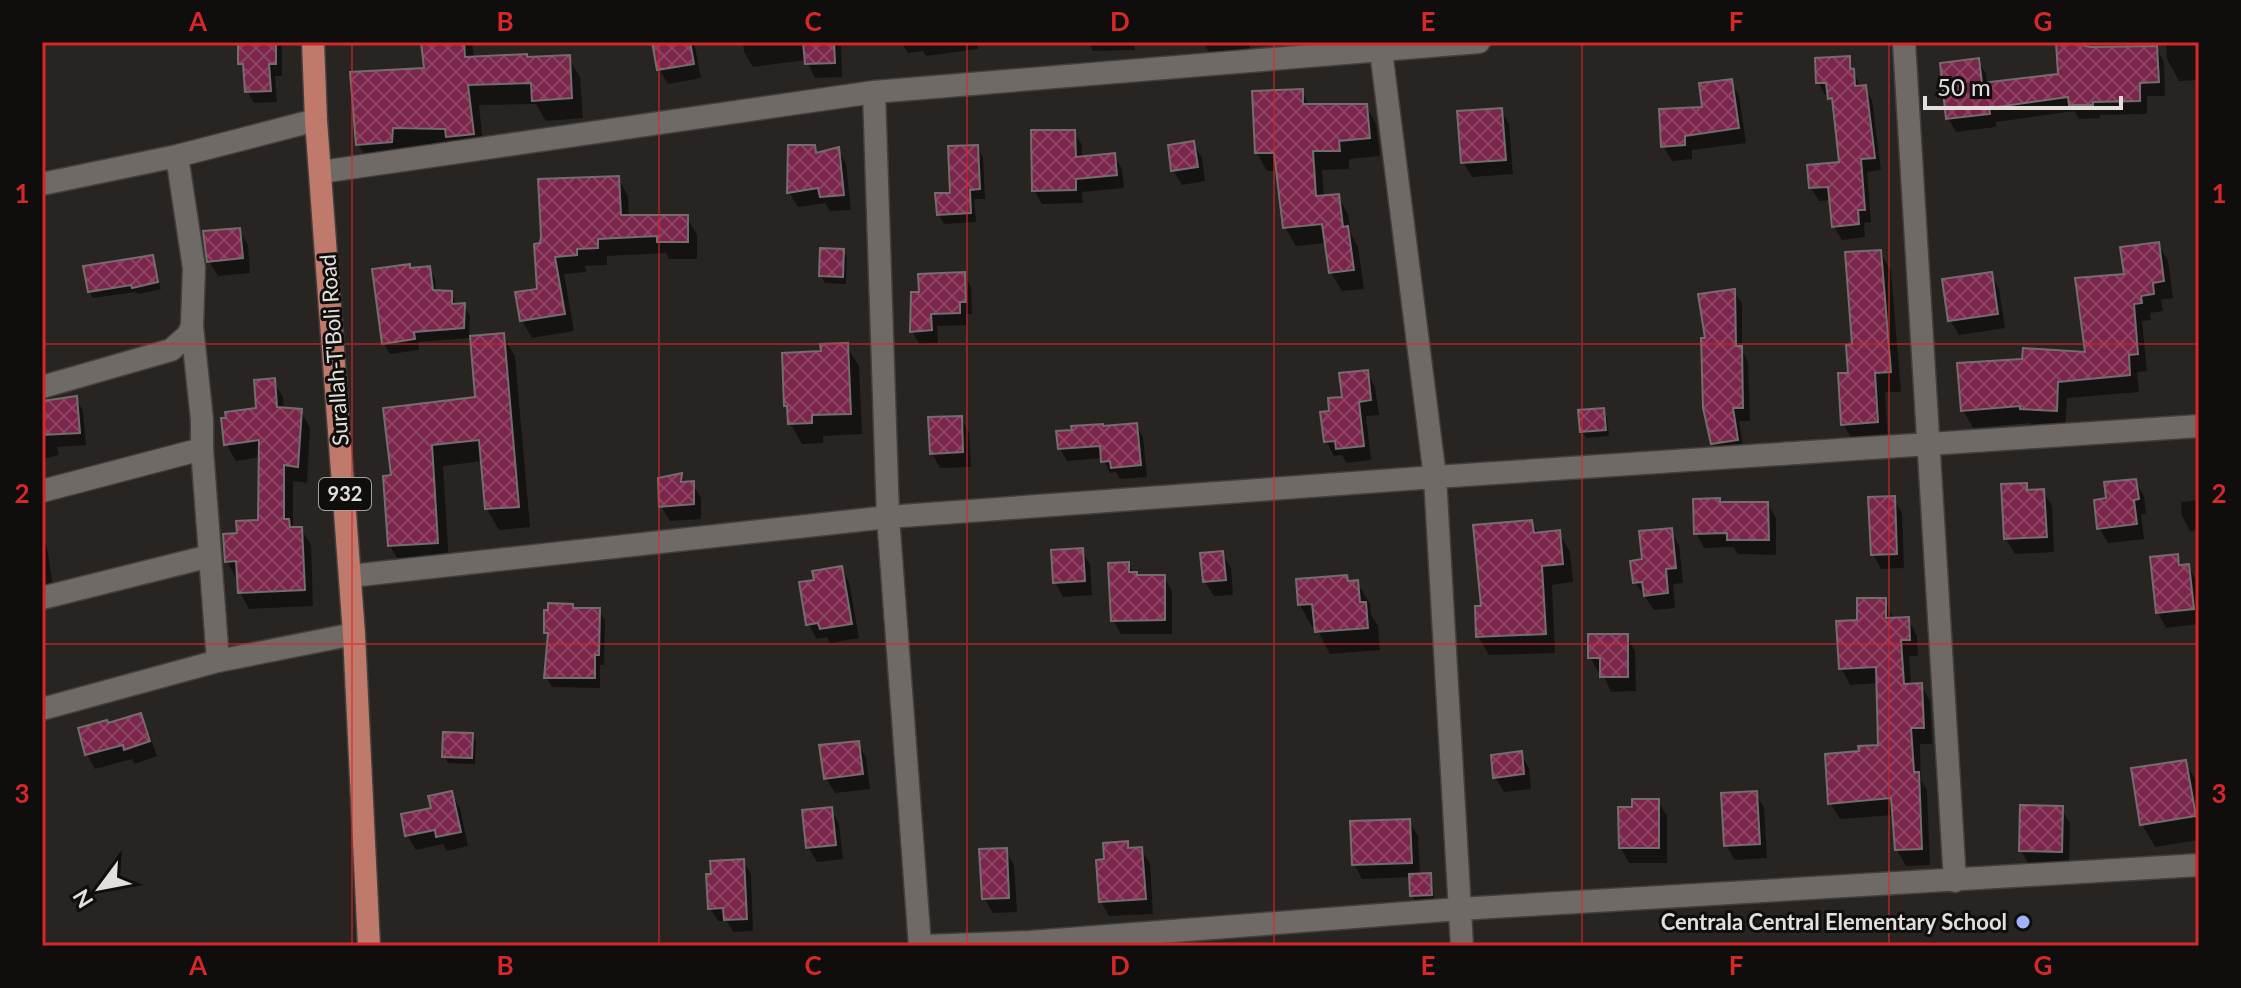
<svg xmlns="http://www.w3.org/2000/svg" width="2241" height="988" viewBox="0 0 2241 988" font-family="Lato,sans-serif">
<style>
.shadow{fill:#0007}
.building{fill:url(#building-cross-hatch);stroke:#736d6e;stroke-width:2}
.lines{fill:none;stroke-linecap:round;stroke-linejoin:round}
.minor-casing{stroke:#433f3d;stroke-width:25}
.primary-casing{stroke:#433f3d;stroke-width:25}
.minor{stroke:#6f6a66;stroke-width:22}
.primary{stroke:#bf7a6b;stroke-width:22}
.grid{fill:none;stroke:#d62828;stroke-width:2;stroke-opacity:0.55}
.poi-dot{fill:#a3b2fd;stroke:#100e0c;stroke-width:3}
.labels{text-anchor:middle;stroke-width:6;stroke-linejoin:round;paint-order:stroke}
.shield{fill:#100e0c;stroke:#a3a09e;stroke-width:2}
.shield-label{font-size:20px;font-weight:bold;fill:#e2dfdd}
.street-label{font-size:22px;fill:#e2dfdd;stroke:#100e0c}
.poi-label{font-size:22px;font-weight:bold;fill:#e2dfdd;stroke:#100e0c;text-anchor:end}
.neatline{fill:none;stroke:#d62828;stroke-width:3}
.grid-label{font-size:26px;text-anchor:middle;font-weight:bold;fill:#d62828}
</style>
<defs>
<pattern id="building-cross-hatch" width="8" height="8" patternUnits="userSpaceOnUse" patternTransform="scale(2)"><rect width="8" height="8" fill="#7b254a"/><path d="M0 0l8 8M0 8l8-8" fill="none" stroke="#8d4464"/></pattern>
</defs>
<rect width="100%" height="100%" fill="#282421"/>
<path class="shadow" d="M 240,42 L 282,42 L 282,76 L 275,76 L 277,102 L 254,103 L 247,91 L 246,74 L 240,63 Z
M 423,42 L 472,42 L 474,59 L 568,57 L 580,77 L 583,118 L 546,121 L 536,104 L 479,105 L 484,154 L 456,149 L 404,148 L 403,162 L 370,165 L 358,144 L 426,70 Z
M 654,42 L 694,42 L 701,78 L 668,84 L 659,69 Z
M 743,42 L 841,42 L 842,77 L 815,78 L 806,60 L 753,67 L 744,52 Z
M 901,42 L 977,42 L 978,49 L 926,56 L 923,51 L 908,53 Z
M 1088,42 L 1134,42 L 1135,50 L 1093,51 Z
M 1203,42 L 1250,42 L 1250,51 L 1209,52 Z
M 2058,42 L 2085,42 L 2090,49 L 2156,48 L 2164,62 L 2165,96 L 2147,96 L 2147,114 L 2100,115 L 2100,118 L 2079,119 L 2074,111 L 1996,122 L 1996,127 L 1956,132 L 1948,118 L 1978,60 L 1986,74 L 1987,85 L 2060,76 Z
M 2166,42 L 2199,42 L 2199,80 L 2179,81 L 2167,59 Z
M 1848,59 L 1861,88 L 1864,87 L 1872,100 L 1881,170 L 1867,172 L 1871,222 L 1864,223 L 1865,237 L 1842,240 L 1834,227 L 1831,200 L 1819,201 L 1811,188 L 1841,164 L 1835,106 L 1830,95 L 1825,95 L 1818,82 Z
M 1731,81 L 1739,96 L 1746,143 L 1692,150 L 1692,159 L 1672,161 L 1663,146 Z
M 1301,91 L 1310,106 L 1366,106 L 1376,124 L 1380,156 L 1349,159 L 1349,169 L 1322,170 L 1324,197 L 1338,196 L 1348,214 L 1351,234 L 1358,247 L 1364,289 L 1342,291 L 1331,273 L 1327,243 L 1296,246 L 1285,227 L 1279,171 L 1267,171 L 1257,153 Z
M 1501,110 L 1509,124 L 1513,174 L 1472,177 L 1463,162 Z
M 1074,132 L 1082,145 L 1082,158 L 1114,155 L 1122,169 L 1124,188 L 1082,192 L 1083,203 L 1042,204 L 1034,190 Z
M 1193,143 L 1202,158 L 1205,181 L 1182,185 L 1173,170 Z
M 814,147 L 818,155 L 838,149 L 846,164 L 851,210 L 830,211 L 825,203 L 798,207 L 789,192 Z
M 977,147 L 983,157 L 985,199 L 974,199 L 976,222 L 944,224 L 938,214 Z
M 618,178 L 628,196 L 629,217 L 687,217 L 697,235 L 697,259 L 669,259 L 666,253 L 607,256 L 607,265 L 585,266 L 586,272 L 564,274 L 574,331 L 532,338 L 522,321 L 517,294 L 539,290 L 542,245 Z
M 239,230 L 248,245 L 250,273 L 218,276 L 209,261 Z
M 2158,244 L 2168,261 L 2173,298 L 2161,300 L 2163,311 L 2150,313 L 2151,320 L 2142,321 L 2147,371 L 2137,372 L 2139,392 L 2067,398 L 2065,428 L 2032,426 L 2030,423 L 1973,428 L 1963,410 L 2087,354 L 2126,276 Z
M 843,251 L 847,257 L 846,284 L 825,283 L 821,276 Z
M 1880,252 L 1891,271 L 1901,392 L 1885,392 L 1888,441 L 1855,444 L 1843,424 L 1854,346 Z
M 152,257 L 161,289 L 138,294 L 136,292 L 93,298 L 89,291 Z
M 429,268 L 435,279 L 436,292 L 451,293 L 457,306 L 464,306 L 470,316 L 469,338 L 418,342 L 419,350 L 390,354 L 384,344 L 411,270 Z
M 964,274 L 971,287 L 972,314 L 966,314 L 966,325 L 937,326 L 938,343 L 919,344 L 912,331 L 921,294 Z
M 1991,274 L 1999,289 L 2005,328 L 1959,335 L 1950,320 Z
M 1734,291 L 1742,304 L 1742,351 L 1748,362 L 1750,421 L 1739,421 L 1744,453 L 1721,457 L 1713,443 L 1708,340 Z
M 503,335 L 515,356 L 530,527 L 499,530 L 487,509 L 483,461 L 443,466 L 449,564 L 402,566 L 390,546 L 393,477 L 477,399 Z
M 846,345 L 859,366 L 862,434 L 823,436 L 823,443 L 802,444 L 790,423 L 789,411 L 786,406 L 823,353 Z
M 1367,372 L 1375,387 L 1379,415 L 1366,416 L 1371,460 L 1347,463 L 1342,455 L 1334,456 L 1326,441 L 1331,413 Z
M 273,381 L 283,397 L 284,410 L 301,411 L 310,428 L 307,483 L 293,481 L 293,529 L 301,529 L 311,545 L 313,606 L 249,609 L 240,592 L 239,578 L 236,578 L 227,561 L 239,535 L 260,522 L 261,457 L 236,461 L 226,444 L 258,410 Z
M 76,398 L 83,411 L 86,445 L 57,447 L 59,455 L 42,459 L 42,404 Z
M 1603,411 L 1607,417 L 1609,436 L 1586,438 L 1582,431 Z
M 961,418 L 969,433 L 971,467 L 940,468 L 932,453 Z
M 1136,425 L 1143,437 L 1147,477 L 1120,479 L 1116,472 L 1110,473 L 1103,458 L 1067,461 L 1060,449 Z
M 681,475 L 686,484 L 692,483 L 701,498 L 701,519 L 670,521 L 661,506 Z
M 2135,481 L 2144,496 L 2146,514 L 2141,514 L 2144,539 L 2108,543 L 2099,528 L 2108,500 Z
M 2026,485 L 2030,492 L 2043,491 L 2052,506 L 2054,552 L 2015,554 L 2006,539 Z
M 1893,498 L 1902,513 L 1904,568 L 1881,569 L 1873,554 Z
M 2199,500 L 2199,530 L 2190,531 L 2182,516 L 2181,502 Z
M 1696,501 L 1767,503 L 1776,518 L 1776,555 L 1738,554 L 1733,547 L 1704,548 L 1696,533 Z
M 1531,522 L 1539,534 L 1559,533 L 1570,552 L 1573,582 L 1552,585 L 1555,653 L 1489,655 L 1478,636 L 1484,608 Z
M 1671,531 L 1679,545 L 1683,583 L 1673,584 L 1675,608 L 1654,610 L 1635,582 L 1645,561 Z
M 42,538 L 47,547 L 53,586 L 42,588 Z
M 1082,550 L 1090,565 L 1092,595 L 1063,597 L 1055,582 Z
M 1222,553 L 1231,568 L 1233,595 L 1214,596 L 1205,582 Z
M 2177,556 L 2183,566 L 2188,566 L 2197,581 L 2199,624 L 2166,628 L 2158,613 Z
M 1127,564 L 1138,577 L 1164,577 L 1172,591 L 1172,634 L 1121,634 L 1113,620 Z
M 841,568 L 849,582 L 859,638 L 830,643 L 827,637 L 817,639 L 808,624 Z
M 1346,577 L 1350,582 L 1357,582 L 1370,604 L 1371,614 L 1378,626 L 1380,650 L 1330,654 L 1316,627 L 1312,627 L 1300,605 Z
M 1885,600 L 1894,620 L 1908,619 L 1917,636 L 1918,656 L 1909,656 L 1911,685 L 1921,685 L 1930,701 L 1932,744 L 1920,744 L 1921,780 L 1927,790 L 1930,865 L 1906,866 L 1897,850 L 1894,815 L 1840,819 L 1830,803 L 1861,753 L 1880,747 L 1878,683 L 1850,685 L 1841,668 L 1859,622 Z
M 574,610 L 599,610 L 605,621 L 604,665 L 600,665 L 600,688 L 552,687 L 546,677 L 550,640 L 546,633 Z
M 1627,636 L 1635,651 L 1636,691 L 1611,692 L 1602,672 L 1598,672 L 1590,657 Z
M 140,715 L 148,730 L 157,756 L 135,764 L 132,759 L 95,769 L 87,754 L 108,726 Z
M 472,735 L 476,741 L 475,764 L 448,763 L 444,756 Z
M 858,743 L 866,758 L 870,789 L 835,793 L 826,778 Z
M 1521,754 L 1529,768 L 1531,789 L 1504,792 L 1495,777 Z
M 2185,762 L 2198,784 L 2199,840 L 2155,847 L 2142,824 Z
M 451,793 L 460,808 L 468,846 L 447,851 L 443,844 L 416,850 L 407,835 Z
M 1756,793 L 1764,808 L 1767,858 L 1735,860 L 1726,845 Z
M 1658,801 L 1667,816 L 1667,863 L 1629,863 L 1621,848 L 1634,809 Z
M 2061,808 L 2070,823 L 2069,866 L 2029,865 L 2021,850 Z
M 831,809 L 839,824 L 843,859 L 817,862 L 808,847 Z
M 1409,821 L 1418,836 L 1420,875 L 1429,875 L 1433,882 L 1434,901 L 1416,902 L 1412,896 L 1412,877 L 1362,879 L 1354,864 Z
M 1127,843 L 1131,850 L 1141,849 L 1150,864 L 1153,914 L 1109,916 L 1101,902 L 1106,861 Z
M 1006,851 L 1014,865 L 1017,912 L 993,913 L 984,898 Z
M 743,861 L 751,874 L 753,931 L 733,932 L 727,921 L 718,921 L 710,908 Z"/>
<path class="building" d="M 238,42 L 276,42 L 276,64 L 269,64 L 271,91 L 245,92 L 243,64 L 238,64 Z
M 421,42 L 464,42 L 465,57 L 527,54 L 527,57 L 570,55 L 572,98 L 532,101 L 531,83 L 468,85 L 474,134 L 446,137 L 445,129 L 393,128 L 392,142 L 356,145 L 350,72 L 424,68 Z
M 652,42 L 690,42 L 694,64 L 657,70 Z
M 803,42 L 834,42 L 835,63 L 805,64 Z
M 2056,42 L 2085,42 L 2085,46 L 2091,47 L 2157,46 L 2159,82 L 2140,83 L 2140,101 L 2093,102 L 2093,105 L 2069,105 L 2068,97 L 1989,108 L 1990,114 L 1946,119 L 1940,63 L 1979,58 L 1982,83 L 2058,74 Z
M 1850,56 L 1850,68 L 1854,69 L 1855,86 L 1866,85 L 1875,158 L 1861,159 L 1865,210 L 1858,210 L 1859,224 L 1832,227 L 1828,187 L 1809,188 L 1807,165 L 1839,162 L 1832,98 L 1828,99 L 1826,83 L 1816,83 L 1815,58 Z
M 1732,79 L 1739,128 L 1685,136 L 1685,145 L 1661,147 L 1659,109 L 1702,107 L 1699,83 Z
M 1303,89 L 1303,104 L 1367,104 L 1370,138 L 1339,141 L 1340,151 L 1313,151 L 1316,196 L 1339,194 L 1343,227 L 1348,226 L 1354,270 L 1329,273 L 1322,224 L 1283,228 L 1274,153 L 1255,153 L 1252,91 Z
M 1502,108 L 1506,160 L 1461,163 L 1457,111 Z
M 1031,130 L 1075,130 L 1076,157 L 1115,153 L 1117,175 L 1076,179 L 1076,190 L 1032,191 Z
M 1194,141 L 1198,167 L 1171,171 L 1168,145 Z
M 788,145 L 815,145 L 816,153 L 839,147 L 844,195 L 820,197 L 818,188 L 787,193 Z
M 978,145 L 980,189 L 970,190 L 971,213 L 937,215 L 935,193 L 950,193 L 948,146 Z
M 619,176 L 621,215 L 688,215 L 688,242 L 657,242 L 657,236 L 598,239 L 598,248 L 577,249 L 577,255 L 555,257 L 565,314 L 520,321 L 515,292 L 537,289 L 534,244 L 540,243 L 541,236 L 538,179 Z
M 240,228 L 243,258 L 207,262 L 203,231 Z
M 2159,242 L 2164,281 L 2153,283 L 2154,294 L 2141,296 L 2142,303 L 2134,304 L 2138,354 L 2129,355 L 2130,375 L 2058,382 L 2057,411 L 2020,409 L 2020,406 L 1961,411 L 1957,363 L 2022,359 L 2023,348 L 2085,352 L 2075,278 L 2124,274 L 2120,247 Z
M 820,248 L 844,249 L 843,277 L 819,276 Z
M 1881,250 L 1891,372 L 1875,373 L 1878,422 L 1841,425 L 1838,373 L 1848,373 L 1846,345 L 1852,344 L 1845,252 Z
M 153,255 L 158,282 L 132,288 L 131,285 L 88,292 L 83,266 Z
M 410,264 L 410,268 L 430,266 L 433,290 L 452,291 L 452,304 L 465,303 L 464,328 L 414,332 L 415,339 L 382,344 L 372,269 Z
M 965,272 L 966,302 L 960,302 L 960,313 L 931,314 L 932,330 L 910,332 L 911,292 L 919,292 L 918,274 Z
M 1992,272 L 1998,314 L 1948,321 L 1942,279 Z
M 1735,289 L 1736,346 L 1742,346 L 1743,408 L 1733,408 L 1738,440 L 1711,444 L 1703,408 L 1701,338 L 1705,338 L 1698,294 Z
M 504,333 L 519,507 L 485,509 L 479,440 L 432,445 L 438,543 L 388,546 L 383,476 L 391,475 L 383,408 L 475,397 L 470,336 Z
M 848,343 L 851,414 L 812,415 L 812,423 L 788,424 L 787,406 L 784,406 L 782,353 L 821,351 L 820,344 Z
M 1368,370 L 1371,400 L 1359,402 L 1364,446 L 1336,449 L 1335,441 L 1324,442 L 1320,412 L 1329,411 L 1328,398 L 1342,397 L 1339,373 Z
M 275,378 L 277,407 L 302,409 L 298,467 L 284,465 L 284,519 L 289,519 L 290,527 L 302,527 L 305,590 L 238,593 L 236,561 L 225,562 L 223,534 L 237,533 L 236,521 L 258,520 L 259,440 L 224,445 L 221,418 L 226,418 L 225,412 L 256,408 L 254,380 Z
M 77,396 L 80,433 L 42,435 L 42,401 Z
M 1604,408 L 1606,430 L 1580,432 L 1578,410 Z
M 962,416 L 963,452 L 930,454 L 928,417 Z
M 1137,423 L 1141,465 L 1111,468 L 1110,461 L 1101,462 L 1100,446 L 1058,449 L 1056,431 L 1072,430 L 1071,426 L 1103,424 L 1103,426 Z
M 682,473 L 681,482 L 694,481 L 694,504 L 659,507 L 658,478 Z
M 2136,479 L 2139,499 L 2134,500 L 2137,524 L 2097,529 L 2094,500 L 2106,498 L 2104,482 Z
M 2027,483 L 2027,490 L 2044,489 L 2047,537 L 2004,539 L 2001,484 Z
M 1895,496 L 1897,554 L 1871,555 L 1868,497 Z
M 1720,498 L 1720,502 L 1768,502 L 1769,540 L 1727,540 L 1727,533 L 1694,534 L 1693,499 Z
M 1532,520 L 1534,533 L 1560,530 L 1563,564 L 1542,566 L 1546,634 L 1476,637 L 1475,606 L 1481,606 L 1473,525 Z
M 1672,528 L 1676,568 L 1666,569 L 1668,593 L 1644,596 L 1642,582 L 1633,583 L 1630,561 L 1642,559 L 1639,531 Z
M 1083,548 L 1085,581 L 1053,583 L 1051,550 Z
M 1223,551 L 1226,580 L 1203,582 L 1200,553 Z
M 2178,554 L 2179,565 L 2189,564 L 2194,609 L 2156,613 L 2150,557 Z
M 1129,562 L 1129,572 L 1137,572 L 1137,575 L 1165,575 L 1165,620 L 1111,621 L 1108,563 Z
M 842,566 L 852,624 L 820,629 L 818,623 L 806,625 L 799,582 L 814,580 L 812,571 Z
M 1347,575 L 1348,581 L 1358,580 L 1360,602 L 1366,602 L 1368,628 L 1315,632 L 1312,604 L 1298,605 L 1296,579 Z
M 1857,598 L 1886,598 L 1886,618 L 1909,617 L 1910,640 L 1901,640 L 1904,684 L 1922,683 L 1924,728 L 1911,728 L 1914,772 L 1919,772 L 1922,849 L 1895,850 L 1891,798 L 1828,804 L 1825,754 L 1859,751 L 1858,746 L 1878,745 L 1876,667 L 1839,669 L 1836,621 L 1857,620 Z
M 548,603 L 573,604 L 573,608 L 600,608 L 599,655 L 595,655 L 595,678 L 544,678 L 548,633 L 544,633 L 544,610 L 548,610 Z
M 1588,634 L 1628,634 L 1628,677 L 1600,677 L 1600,658 L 1588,658 Z
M 141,713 L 150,741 L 124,750 L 123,745 L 85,755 L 78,728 L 107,720 L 108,723 Z
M 443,732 L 473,733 L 472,758 L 442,757 Z
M 859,741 L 863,774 L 824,779 L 819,745 Z
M 1522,751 L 1524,774 L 1493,778 L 1491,755 Z
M 2186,760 L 2196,816 L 2140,825 L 2131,768 Z
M 452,791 L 461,832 L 436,837 L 435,830 L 405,836 L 401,814 L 431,808 L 428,796 Z
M 1757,791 L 1760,844 L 1724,846 L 1721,793 Z
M 1632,799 L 1659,799 L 1659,848 L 1619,848 L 1618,807 L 1632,807 Z
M 2020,805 L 2063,806 L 2062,852 L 2019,851 Z
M 832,807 L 836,845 L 806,848 L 802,810 Z
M 1410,819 L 1412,863 L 1352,865 L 1350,821 Z
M 1128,841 L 1128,848 L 1142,847 L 1146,899 L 1099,902 L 1096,860 L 1104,859 L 1103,843 Z
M 1007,848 L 1009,898 L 982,899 L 979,849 Z
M 744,859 L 747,919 L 724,920 L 723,908 L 708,909 L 706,874 L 711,874 L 710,861 Z
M 1431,873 L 1432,895 L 1410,896 L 1409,874 Z"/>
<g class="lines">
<defs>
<path id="minor" d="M 1904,42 L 1955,881
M 1381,51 L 1435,477 L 1462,946
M 874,92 L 888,517 L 920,946
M 321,172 L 874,92 L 1479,42
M 42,184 L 177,156 L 316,120
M 192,326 L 202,420 L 202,449 L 218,661
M 42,387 L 171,350 L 188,335 L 192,326 L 194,268 L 177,156
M 42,491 L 202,449
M 351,576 L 888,517 L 1435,477 L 2199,426
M 42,598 L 210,556
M 42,709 L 218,661 L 354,634
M 924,946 L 1030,942 L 1459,909 L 2199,865"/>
<path id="primary" d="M 313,42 L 316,120 L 354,634 L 369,946"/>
</defs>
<use href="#minor" class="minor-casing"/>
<use href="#primary" class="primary-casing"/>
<use href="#minor" class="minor"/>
<use href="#primary" class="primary"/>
</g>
<path class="grid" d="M 352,42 L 352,946M 659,42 L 659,946M 967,42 L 967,946M 1274,42 L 1274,946M 1582,42 L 1582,946M 1889,42 L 1889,946M 42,344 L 2199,344M 42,644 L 2199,644"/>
<circle class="poi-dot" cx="2023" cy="922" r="8"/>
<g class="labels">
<rect class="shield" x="319" y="478" width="52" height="32" rx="6"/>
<g class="shield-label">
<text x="345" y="501">932</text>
</g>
<g class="street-label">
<text transform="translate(334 350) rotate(-94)" y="8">Surallah-T'Boli Road</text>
</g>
<g class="poi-label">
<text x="2007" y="930">Centrala Central Elementary School</text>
</g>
</g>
<rect width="2241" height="988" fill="none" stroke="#100e0c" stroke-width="88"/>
<g transform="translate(100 888) rotate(238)" stroke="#100e0c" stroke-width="6" paint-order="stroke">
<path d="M0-6L14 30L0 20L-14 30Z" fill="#e2dfdd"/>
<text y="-12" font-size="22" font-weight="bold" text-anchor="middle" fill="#e2dfdd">N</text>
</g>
<path d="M1925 96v12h196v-12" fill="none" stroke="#e2dfdd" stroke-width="4"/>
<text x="1937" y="96" font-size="24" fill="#e2dfdd" stroke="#100e0c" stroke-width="6" paint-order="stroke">50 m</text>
<rect x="44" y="44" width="2153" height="900" class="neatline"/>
<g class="grid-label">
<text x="198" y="31">A</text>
<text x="505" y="31">B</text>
<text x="813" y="31">C</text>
<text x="1120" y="31">D</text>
<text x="1428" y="31">E</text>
<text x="1736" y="31">F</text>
<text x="2043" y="31">G</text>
<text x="22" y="203">1</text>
<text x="2219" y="203">1</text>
<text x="22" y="503">2</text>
<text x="2219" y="503">2</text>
<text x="22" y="803">3</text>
<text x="2219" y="803">3</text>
<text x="198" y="975">A</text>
<text x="505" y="975">B</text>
<text x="813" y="975">C</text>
<text x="1120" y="975">D</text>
<text x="1428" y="975">E</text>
<text x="1736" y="975">F</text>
<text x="2043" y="975">G</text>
</g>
</svg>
